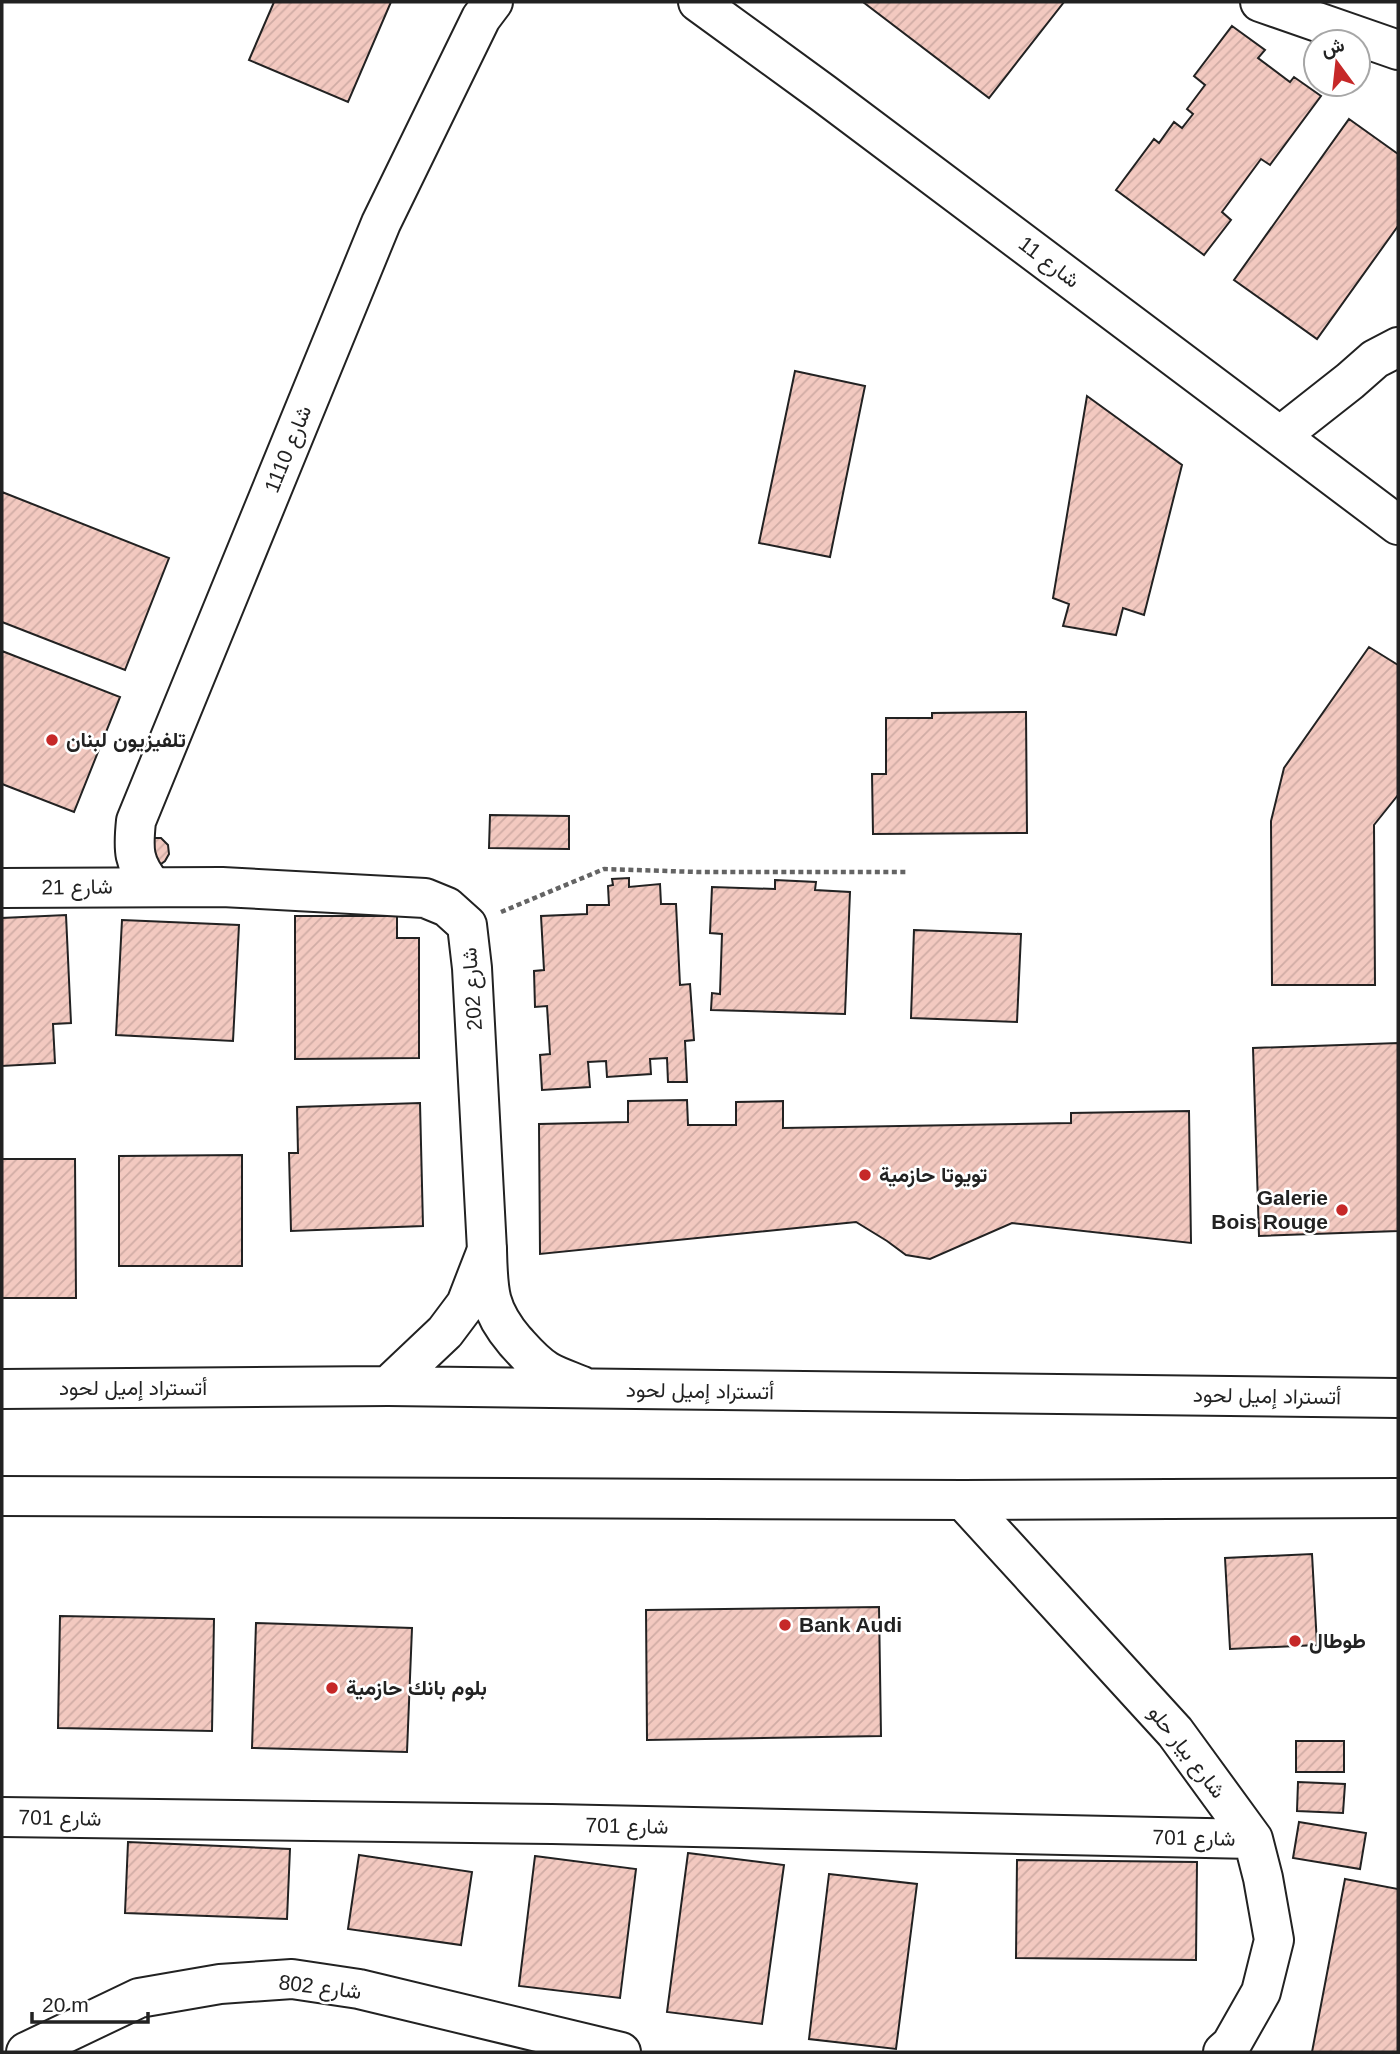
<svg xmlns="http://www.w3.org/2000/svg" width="1400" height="2054" viewBox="0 0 1400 2054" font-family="Arial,Vazirmatn,sans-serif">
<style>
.building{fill:url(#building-hatch);stroke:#222;stroke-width:2}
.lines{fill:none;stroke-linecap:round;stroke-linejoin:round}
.minor-casing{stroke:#222;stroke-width:42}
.major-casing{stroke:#222;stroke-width:42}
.highway-casing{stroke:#222;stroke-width:42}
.path{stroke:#646464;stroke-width:4.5;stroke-dasharray:5 3.5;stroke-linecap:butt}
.minor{stroke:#fff;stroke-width:38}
.major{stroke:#fff;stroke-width:38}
.highway{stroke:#fff;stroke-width:38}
.poi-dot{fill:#c62828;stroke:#fff;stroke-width:2.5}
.labels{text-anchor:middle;stroke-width:5;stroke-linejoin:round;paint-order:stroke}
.street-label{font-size:21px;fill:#222;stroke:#fff}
.poi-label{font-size:21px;font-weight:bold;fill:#222;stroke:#fff;text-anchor:start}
</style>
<defs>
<pattern id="building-hatch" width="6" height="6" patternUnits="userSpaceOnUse" patternTransform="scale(1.75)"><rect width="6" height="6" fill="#f3c9c0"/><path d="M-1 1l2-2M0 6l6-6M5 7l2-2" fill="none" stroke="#d0aca5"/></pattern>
</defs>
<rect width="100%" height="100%" fill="#fff"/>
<path class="building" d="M 274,2 L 391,2 L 348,102 L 249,60 Z
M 863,2 L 1064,2 L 989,98 Z
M 1232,26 L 1265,50 L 1258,58 L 1290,82 L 1294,77 L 1321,96 L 1270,165 L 1261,159 L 1222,212 L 1231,220 L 1204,255 L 1116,190 L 1154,139 L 1159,143 L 1174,122 L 1182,128 L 1193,114 L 1187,109 L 1205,85 L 1194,76 Z
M 1349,119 L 1398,154 L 1398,226 L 1317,339 L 1234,280 Z
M 795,371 L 865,386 L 830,557 L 759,543 Z
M 1087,396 L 1182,465 L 1144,615 L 1123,608 L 1116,635 L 1063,626 L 1069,604 L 1053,598 Z
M 2,492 L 169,558 L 125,670 L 2,622 Z
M 1369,647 L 1398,665 L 1398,795 L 1374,825 L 1375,985 L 1272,985 L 1271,821 L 1284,768 Z
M 2,651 L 120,697 L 74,812 L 2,784 Z
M 1026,712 L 1027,833 L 873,834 L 872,774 L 886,774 L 886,718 L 932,718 L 932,713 Z
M 490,815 L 569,816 L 569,849 L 489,848 Z
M 152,838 L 161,838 L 168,845 L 169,854 L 165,861 L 161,864 L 157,865 Z
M 629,878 L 629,887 L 660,884 L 661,904 L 676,904 L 680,985 L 690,984 L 694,1040 L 685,1041 L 687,1082 L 668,1082 L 667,1058 L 650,1059 L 651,1074 L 607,1077 L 606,1061 L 588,1062 L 590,1087 L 542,1090 L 540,1055 L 550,1054 L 547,1006 L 535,1007 L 534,971 L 544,970 L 541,916 L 587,914 L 587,905 L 609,905 L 608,886 L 613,885 L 612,879 Z
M 775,880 L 816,882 L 815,890 L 850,892 L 845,1014 L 711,1010 L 712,993 L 720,994 L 722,934 L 710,933 L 712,887 L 775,889 Z
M 66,915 L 71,1023 L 53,1024 L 55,1063 L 2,1066 L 2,918 Z
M 295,916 L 397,916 L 397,938 L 419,938 L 419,1058 L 295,1059 Z
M 122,920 L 239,925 L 233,1041 L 116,1035 Z
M 914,930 L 1021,934 L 1017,1022 L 911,1018 Z
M 1398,1043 L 1398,1231 L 1259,1236 L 1253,1048 Z
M 687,1100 L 688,1125 L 736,1125 L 736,1102 L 783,1101 L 783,1128 L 1071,1123 L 1071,1113 L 1189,1111 L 1191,1243 L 1012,1223 L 930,1259 L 906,1255 L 887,1241 L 856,1222 L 540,1254 L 539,1124 L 628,1122 L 628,1101 Z
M 420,1103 L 423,1226 L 291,1231 L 289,1153 L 298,1153 L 297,1107 Z
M 242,1155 L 242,1266 L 119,1266 L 119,1156 Z
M 2,1159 L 75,1159 L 76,1298 L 2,1298 Z
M 1312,1554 L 1317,1645 L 1230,1649 L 1225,1558 Z
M 879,1607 L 881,1736 L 647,1740 L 646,1610 Z
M 60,1616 L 214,1619 L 212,1731 L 58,1728 Z
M 256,1623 L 412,1628 L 407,1752 L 252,1748 Z
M 1296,1741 L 1344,1741 L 1344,1772 L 1296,1772 Z
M 1298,1782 L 1345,1784 L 1343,1813 L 1297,1811 Z
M 1299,1822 L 1366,1833 L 1360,1869 L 1293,1858 Z
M 128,1842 L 290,1849 L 287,1919 L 125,1913 Z
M 688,1853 L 784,1865 L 762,2024 L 667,2012 Z
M 359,1855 L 472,1872 L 461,1945 L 348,1929 Z
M 535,1856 L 636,1869 L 620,1998 L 519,1986 Z
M 1017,1860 L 1197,1862 L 1196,1960 L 1016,1958 Z
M 829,1874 L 917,1884 L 896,2049 L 809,2039 Z
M 1345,1879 L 1398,1889 L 1398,2052 L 1312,2052 Z"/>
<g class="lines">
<defs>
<path id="minor" d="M 698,2 L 823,93 L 1398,525
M 1280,436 L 1350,381 L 1375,359 L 1398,347
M 152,886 C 133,863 133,850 136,821 L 381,223 L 481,18 L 493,2
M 2,888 L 222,887 L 425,898 L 447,907 L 467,925 L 472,968 L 487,1250
M 963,1500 L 1175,1732 L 1253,1839 L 1263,1878 L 1274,1940 L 1261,1992 L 1231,2045 L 1223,2052
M 2,1817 L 552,1824 L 1253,1839
M 26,2052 L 139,1998 L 220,1984 L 292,1979 L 359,1989 L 621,2052"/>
<path id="major" d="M 1260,2 L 1398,50"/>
<path id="highway" d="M 487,1250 C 488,1291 488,1309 515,1341 C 525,1352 534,1363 547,1371 C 557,1377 570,1381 582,1386
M 388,1386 L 445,1332 L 466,1304 L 485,1255
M 2,1389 L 388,1386 L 1398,1398
M 2,1496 L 963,1500 L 1398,1498"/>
</defs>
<use href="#minor" class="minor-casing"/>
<use href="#major" class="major-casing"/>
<use href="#highway" class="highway-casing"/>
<path class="path" d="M 501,912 L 604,869 L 698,872 L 907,872"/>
<use href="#minor" class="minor"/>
<use href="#major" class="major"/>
<use href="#highway" class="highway"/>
</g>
<g class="poi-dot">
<circle cx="52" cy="740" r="7"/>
<circle cx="865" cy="1175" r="7"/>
<circle cx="1342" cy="1210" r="7"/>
<circle cx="785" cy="1625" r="7"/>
<circle cx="1295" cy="1641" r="7"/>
<circle cx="332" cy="1688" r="7"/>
</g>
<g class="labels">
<g class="street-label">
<text transform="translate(1049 262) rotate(37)" y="7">شارع 11</text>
<text transform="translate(288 449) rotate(-68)" y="7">شارع 1110</text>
<text transform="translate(77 887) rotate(-1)" y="7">شارع 21</text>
<text transform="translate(472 989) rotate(-94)" y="7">شارع 202</text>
<text x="133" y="1395">أتستراد إميل لحود</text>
<text transform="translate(700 1391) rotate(1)" y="7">أتستراد إميل لحود</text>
<text transform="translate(1267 1396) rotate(1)" y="7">أتستراد إميل لحود</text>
<text transform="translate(1187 1752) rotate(52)" y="7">شارع بيار حلو</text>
<text transform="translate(60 1818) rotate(1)" y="7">شارع 701</text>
<text transform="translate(627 1826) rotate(1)" y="7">شارع 701</text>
<text transform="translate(1194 1838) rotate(1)" y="7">شارع 701</text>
<text transform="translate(320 1987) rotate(7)" y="7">شارع 802</text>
</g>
<g class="poi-label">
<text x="66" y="747">تلفيزيون لبنان</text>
<text x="879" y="1182">تويوتا حازمية</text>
<text x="1328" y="1205" text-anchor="end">Galerie<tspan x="1328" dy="24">Bois Rouge</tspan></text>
<text x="799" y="1632">Bank Audi</text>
<text x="1309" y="1648">طوطال</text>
<text x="346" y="1695">بلوم بانك حازمية</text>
</g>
</g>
<rect width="1400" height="2054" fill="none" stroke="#222222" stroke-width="7"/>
<g transform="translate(1337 63) rotate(345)"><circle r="33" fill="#ffffff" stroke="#a7a7a7" stroke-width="2"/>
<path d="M0-5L12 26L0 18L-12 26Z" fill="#c62828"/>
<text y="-10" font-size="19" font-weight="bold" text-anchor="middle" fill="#222222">ش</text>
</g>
<path d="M32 2012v10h116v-10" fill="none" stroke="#222222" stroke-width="3.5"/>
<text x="42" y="2012" font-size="21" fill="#222222" stroke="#ffffff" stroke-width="5" paint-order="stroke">20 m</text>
</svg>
